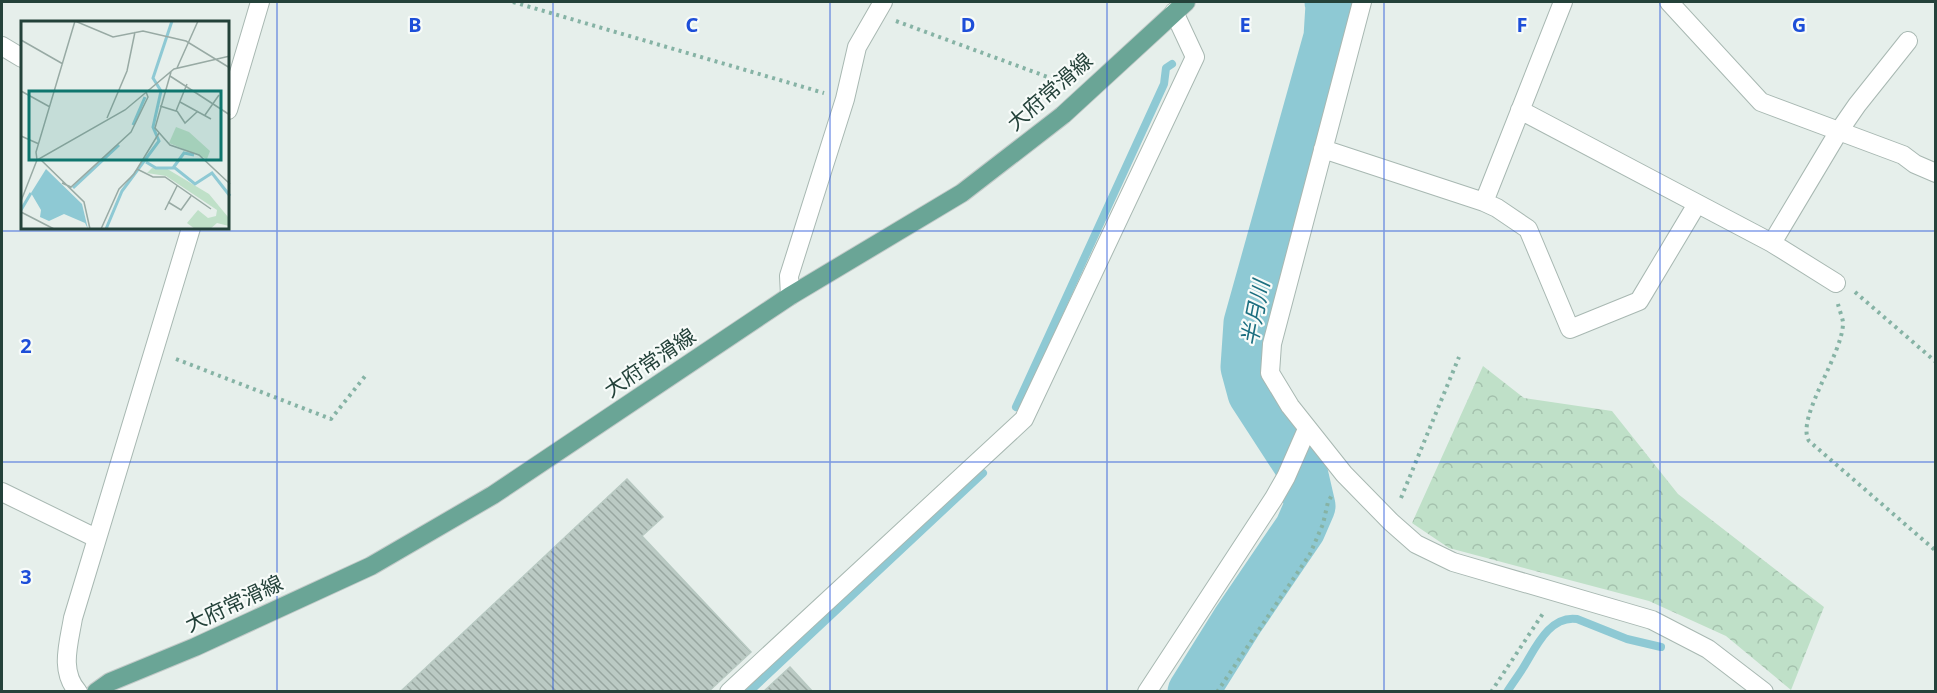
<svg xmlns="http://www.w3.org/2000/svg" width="1937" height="693" viewBox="0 0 1937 693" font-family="'Noto Sans','Noto Sans JP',sans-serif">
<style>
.forest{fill:url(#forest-crowns)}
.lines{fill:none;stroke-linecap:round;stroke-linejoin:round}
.stream{stroke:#8ec9d4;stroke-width:8}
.river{stroke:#8ec9d4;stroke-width:51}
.building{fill:url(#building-back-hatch);stroke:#b8c9c2;stroke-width:1.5}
.minor-casing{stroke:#a8b8b2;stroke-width:20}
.major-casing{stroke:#c2cac8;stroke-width:20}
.path{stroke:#86b3a5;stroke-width:4;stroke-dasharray:3 4.5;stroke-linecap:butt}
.minor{stroke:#fff;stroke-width:18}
.major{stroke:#6aa596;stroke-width:18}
.grid{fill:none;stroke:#1d4ed8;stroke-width:1.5;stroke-opacity:0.55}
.labels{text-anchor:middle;stroke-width:4.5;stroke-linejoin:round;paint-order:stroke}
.street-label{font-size:21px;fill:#24423a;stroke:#f7fbf9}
.water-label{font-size:22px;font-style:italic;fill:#1c6f80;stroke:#f7fbf9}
.inset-river{fill:none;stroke:#8ec9d4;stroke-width:3}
.inset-road{fill:none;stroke:#98aaa4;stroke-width:1.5}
.view{fill:#0f766e;fill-opacity:0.15;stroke:#0f766e;stroke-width:3}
.inset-edge{fill:none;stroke:#24423a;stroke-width:3}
.grid-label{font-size:20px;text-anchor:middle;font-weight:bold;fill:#1d4ed8;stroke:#f7fbf9;stroke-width:4.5;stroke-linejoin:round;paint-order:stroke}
</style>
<defs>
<pattern id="forest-crowns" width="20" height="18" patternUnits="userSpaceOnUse" patternTransform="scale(1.5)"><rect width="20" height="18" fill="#bfe0c8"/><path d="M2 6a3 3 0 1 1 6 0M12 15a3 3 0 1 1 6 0" fill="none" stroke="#a4c1ad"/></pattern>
<pattern id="building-back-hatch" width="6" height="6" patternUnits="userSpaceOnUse" patternTransform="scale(1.5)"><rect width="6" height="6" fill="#bbcac4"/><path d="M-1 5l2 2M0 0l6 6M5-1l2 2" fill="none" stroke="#98a6a0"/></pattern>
</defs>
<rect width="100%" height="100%" fill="#e6efeb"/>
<path class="forest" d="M 1483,366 L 1524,398 L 1612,411 L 1678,494 L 1824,607 L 1791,690 L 1726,636 L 1649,601 L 1449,548 L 1412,523 Z"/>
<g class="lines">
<path class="stream" d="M 1016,407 L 1164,84 L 1166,68 L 1172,64
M 749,692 L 983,473
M 1507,692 C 1512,684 1518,676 1523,668 C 1535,649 1549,615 1577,619 L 1627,639 L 1661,647"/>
<path class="river" d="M 1193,692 L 1238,620 L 1300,529 L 1310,506 L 1301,467 L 1253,393 L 1246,367 L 1249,323 L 1329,37 L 1331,5 L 1330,2"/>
</g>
<path class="building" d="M 627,479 L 663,517 L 642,536 L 751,652 L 708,692 L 400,692 Z
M 790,667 L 813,692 L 763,692 L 777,679 Z"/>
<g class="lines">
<defs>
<path id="minor" d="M 1362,2 L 1272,344 L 1270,373 L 1290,406 L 1344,474 L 1391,522 L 1416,544 L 1453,562 L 1652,620 L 1708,649 L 1764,692
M 1669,2 L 1761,102 L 1903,155 L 1915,164 L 1936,173
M 2,46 L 22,58
M 228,110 L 260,2
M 1520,110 L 1772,243 L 1836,283
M 1323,149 L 1484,202 L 1563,2
M 1484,202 L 1497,208 L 1528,229 L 1570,329 L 1639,301 L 1697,204
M 1772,243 L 1839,131 L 1857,105 L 1908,41
M 790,296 L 789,276 L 845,99 L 857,47 L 883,2
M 2,492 L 96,538
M 78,692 C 59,671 69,643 73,618 L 191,228
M 729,692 L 1024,419 L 1195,57 L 1174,12
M 1147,692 L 1274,498 L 1286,477 L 1307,429"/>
<path id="major" d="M 96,692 L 110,682 L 195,647 L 371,566 L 493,495 L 790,296 L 962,193 L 1063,115 L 1186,2"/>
</defs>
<use href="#minor" class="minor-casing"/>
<use href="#major" class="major-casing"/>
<path class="path" d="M 513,2 L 824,93
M 896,21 L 1064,83
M 1855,292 L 1936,362
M 1838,304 C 1839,309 1842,316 1843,322 C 1844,353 1795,418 1809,441 L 1936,551
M 176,359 L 331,419 L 366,375
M 1401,498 L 1459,357
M 1217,692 L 1310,554 L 1323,524 L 1328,502 L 1332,495
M 1491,692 L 1544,612"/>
<use href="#minor" class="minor"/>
<use href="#major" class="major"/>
</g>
<path class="grid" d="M 277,2 L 277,692M 553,2 L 553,692M 830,2 L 830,692M 1107,2 L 1107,692M 1384,2 L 1384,692M 1660,2 L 1660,692M 2,231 L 1936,231M 2,462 L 1936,462"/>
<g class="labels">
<g class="street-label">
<text transform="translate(1050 92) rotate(-41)" y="7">大府常滑線</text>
<text transform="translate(650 363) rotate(-34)" y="7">大府常滑線</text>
<text transform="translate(234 604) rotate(-25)" y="7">大府常滑線</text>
</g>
<g class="water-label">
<text transform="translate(1255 313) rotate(-79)" y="8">半月川</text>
</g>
</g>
<g transform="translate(21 21)">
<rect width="208" height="208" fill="#e6efeb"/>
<path d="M 155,106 L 168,111 L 189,130 L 186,138 L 148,122 ZM 143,146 L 188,173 L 207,196 L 208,205 L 196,202 L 189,208 L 174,208 L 166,202 L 177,189 L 187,197 L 195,195 L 196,189 L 145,155 L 126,152 L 131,147 Z" fill="#bfe0c8"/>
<path d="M 25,148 L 61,183 L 67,208 L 64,202 L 43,193 L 28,200 L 19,196 L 20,189 L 10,172 Z" fill="#8ec9d4"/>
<path class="inset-river" d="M 112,104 L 124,76M 125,141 L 135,147 L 154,147 L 174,163 L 191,152 L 209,175M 152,147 L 163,132 L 173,134M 52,167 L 98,124M 0,189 L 10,172M 85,208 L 101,170 L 138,120 L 132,106 L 140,70 L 132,57 L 151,0"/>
<path class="inset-road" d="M 54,0 L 92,16 L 122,10 L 165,20 L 209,47M 0,19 L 42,43M 156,47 L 177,0M 150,51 L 134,107 L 149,124 L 178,134 L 209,163M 149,55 L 209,94M 0,70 L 29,86M 159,81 L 190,98M 139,85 L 155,90 L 166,63M 156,90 L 164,102 L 177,90M 184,94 L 198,74M 86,97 L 106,50 L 114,11M 0,115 L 18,123M 19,138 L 63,181 L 69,208M 16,139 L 15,131 L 54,0M 116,148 L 132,156 L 144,156 L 190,188M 41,162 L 50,166 L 110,111 L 127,76 L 125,71M 0,180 L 16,139 L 104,89 L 153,48 L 209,35M 147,181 L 160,189 L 170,175M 144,189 L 156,165M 0,191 L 33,208M 80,208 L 98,168 L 113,153 L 138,112"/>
<path class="view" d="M 8,70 L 200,70 L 200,139 L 8,139 Z"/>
<rect width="208" height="208" class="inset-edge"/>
</g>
<g class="grid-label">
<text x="415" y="32">B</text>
<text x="692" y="32">C</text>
<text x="968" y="32">D</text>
<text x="1245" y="32">E</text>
<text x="1522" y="32">F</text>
<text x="1799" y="32">G</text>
<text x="26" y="353">2</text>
<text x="26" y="584">3</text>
</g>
<rect width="1937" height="693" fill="none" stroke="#24423a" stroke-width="6"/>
</svg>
